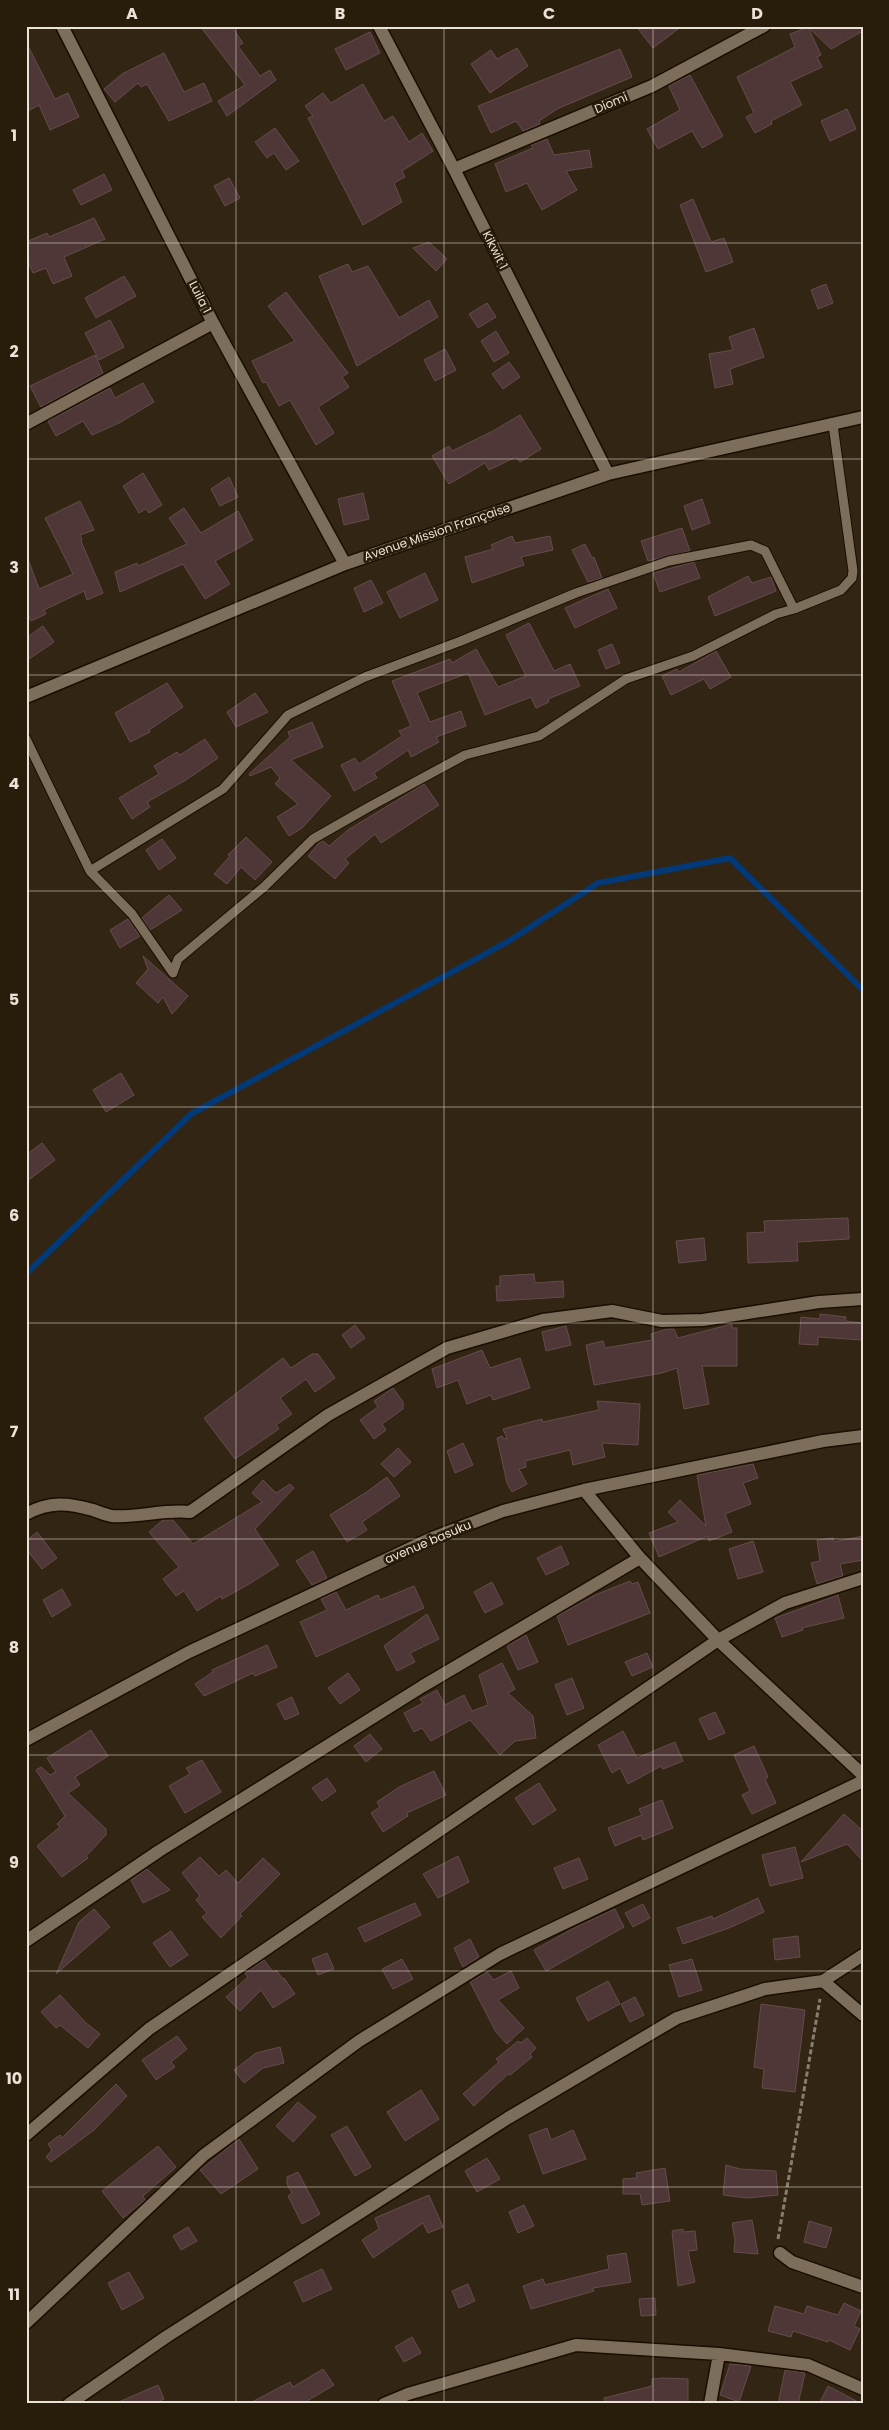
<svg xmlns="http://www.w3.org/2000/svg" width="889" height="2430" viewBox="0 0 889 2430" font-family="Poppins,sans-serif">
<style>
.lines{fill:none;stroke-linecap:round;stroke-linejoin:round}
.stream{stroke:#023976;stroke-width:6}
.building{fill:#4e3736;stroke:#654c4b}
.lane-casing{stroke:#1a0e01;stroke-width:11}
.street-casing{stroke:#1a0e01;stroke-width:15}
.path{stroke:#887d6f;stroke-width:3;stroke-dasharray:5 2.5;stroke-linecap:butt}
.lane{stroke:#7d6e5b;stroke-width:9}
.street{stroke:#7d6e5b;stroke-width:12}
.grid{fill:none;stroke:#ebe2d8;stroke-width:1;stroke-opacity:0.55}
.labels{text-anchor:middle;stroke-width:5;stroke-linejoin:round;paint-order:stroke}
.street-label{font-size:12px;fill:#ebe2d8;stroke:#281c0b}
.neatline{fill:none;stroke:#ebe2d8;stroke-width:2}
.grid-label{font-size:16px;text-anchor:middle;font-weight:bold;fill:#ebe2d8}
</style>
<rect width="100%" height="100%" fill="#322514"/>
<g class="lines">
<path class="stream" d="M 26,1274 L 191,1114 L 509,941 L 598,883 L 730,858 L 863,990"/>
</g>
<path class="building" d="M 200,26 L 231,26 L 243,43 L 238,46 L 260,76 L 270,70 L 276,80 L 227,116 L 218,101 L 245,85 Z
M 636,26 L 682,26 L 653,48 Z
M 807,26 L 863,26 L 863,31 L 831,49 Z
M 808,27 L 821,55 L 817,57 L 822,67 L 790,82 L 802,105 L 771,121 L 772,124 L 755,133 L 746,117 L 754,113 L 737,77 L 795,47 L 790,34 Z
M 370,32 L 380,53 L 346,70 L 335,49 Z
M 26,42 L 55,99 L 68,93 L 79,117 L 50,130 L 39,105 L 26,112 Z
M 517,48 L 528,66 L 490,93 L 471,64 L 491,50 L 497,59 Z
M 620,49 L 632,77 L 557,109 L 539,121 L 540,124 L 523,131 L 516,121 L 491,133 L 478,106 Z
M 164,53 L 184,92 L 204,83 L 212,101 L 169,121 L 147,84 L 141,87 L 138,83 L 115,102 L 104,89 L 122,74 Z
M 690,75 L 723,136 L 702,148 L 692,131 L 658,149 L 647,129 L 680,110 L 669,86 Z
M 363,84 L 384,121 L 393,116 L 409,142 L 422,133 L 433,151 L 402,171 L 405,177 L 394,183 L 402,202 L 363,225 L 308,118 L 313,116 L 305,106 L 323,93 L 331,103 Z
M 847,109 L 856,129 L 830,141 L 821,121 Z
M 275,128 L 299,161 L 286,170 L 274,153 L 267,158 L 255,142 Z
M 547,139 L 554,155 L 589,150 L 592,167 L 566,171 L 577,190 L 542,210 L 527,183 L 506,192 L 495,164 L 533,148 L 531,145 Z
M 104,174 L 112,190 L 81,205 L 73,190 Z
M 229,178 L 240,198 L 225,206 L 214,186 Z
M 693,199 L 711,242 L 724,238 L 733,262 L 706,272 L 680,205 Z
M 94,218 L 105,239 L 64,257 L 72,276 L 53,284 L 46,268 L 33,273 L 26,257 L 26,242 L 47,233 L 49,237 Z
M 429,242 L 447,259 L 436,271 L 413,248 Z
M 348,264 L 352,272 L 368,266 L 399,318 L 429,300 L 438,317 L 357,366 L 319,276 Z
M 124,276 L 136,296 L 96,318 L 85,298 Z
M 826,284 L 833,303 L 818,309 L 811,290 Z
M 286,292 L 348,373 L 342,377 L 349,387 L 318,407 L 334,433 L 316,445 L 290,400 L 279,406 L 266,382 L 263,383 L 252,361 L 295,341 L 268,306 Z
M 487,303 L 496,317 L 478,328 L 469,314 Z
M 110,320 L 124,347 L 99,360 L 85,333 Z
M 754,328 L 764,357 L 730,369 L 733,384 L 715,388 L 709,354 L 733,350 L 729,337 Z
M 496,331 L 509,353 L 494,362 L 481,341 Z
M 445,349 L 456,370 L 435,381 L 424,360 Z
M 95,355 L 103,373 L 41,407 L 30,386 Z
M 509,362 L 520,377 L 503,389 L 492,374 Z
M 143,383 L 154,402 L 119,423 L 92,435 L 83,421 L 56,436 L 48,421 L 110,388 L 115,398 Z
M 520,415 L 541,449 L 520,462 L 516,457 L 489,470 L 485,463 L 449,484 L 432,456 L 449,446 L 452,451 L 493,431 Z
M 143,473 L 162,505 L 149,513 L 146,509 L 139,513 L 123,486 Z
M 229,477 L 238,497 L 220,506 L 211,489 Z
M 363,493 L 369,519 L 344,525 L 338,499 Z
M 702,499 L 710,523 L 692,530 L 684,506 Z
M 80,501 L 94,530 L 80,535 L 82,540 L 81,541 L 103,593 L 87,600 L 84,591 L 44,610 L 46,614 L 31,621 L 26,611 L 26,560 L 28,559 L 39,589 L 73,574 L 45,518 Z
M 184,508 L 201,533 L 238,511 L 253,540 L 215,561 L 230,584 L 205,599 L 183,564 L 120,592 L 115,572 L 137,563 L 138,566 L 187,544 L 169,518 Z
M 682,528 L 690,551 L 648,561 L 641,541 Z
M 512,536 L 515,543 L 550,536 L 553,550 L 521,557 L 524,565 L 472,583 L 465,557 L 493,549 L 491,545 Z
M 585,544 L 592,558 L 594,557 L 602,578 L 588,582 L 572,550 Z
M 694,562 L 700,578 L 660,592 L 653,573 Z
M 425,573 L 438,600 L 400,618 L 387,592 Z
M 748,576 L 752,583 L 771,577 L 776,591 L 715,616 L 708,597 Z
M 371,580 L 383,603 L 364,612 L 354,588 Z
M 608,589 L 617,608 L 575,628 L 565,608 Z
M 529,623 L 554,671 L 570,664 L 580,686 L 548,699 L 549,702 L 536,708 L 531,697 L 485,715 L 468,673 L 421,691 L 417,693 L 430,722 L 461,711 L 466,726 L 436,737 L 439,742 L 411,757 L 408,750 L 374,773 L 377,778 L 354,791 L 341,765 L 355,758 L 359,764 L 402,736 L 399,731 L 411,726 L 392,681 L 450,659 L 452,663 L 476,649 L 498,687 L 526,676 L 506,635 Z
M 43,626 L 54,642 L 26,661 L 26,638 Z
M 612,644 L 620,663 L 606,669 L 598,650 Z
M 716,651 L 731,677 L 710,689 L 704,679 L 671,695 L 662,676 L 677,669 L 679,672 Z
M 167,683 L 183,707 L 149,730 L 150,732 L 130,742 L 115,713 Z
M 255,693 L 268,712 L 236,727 L 227,712 Z
M 312,722 L 323,747 L 291,760 L 331,796 L 302,828 L 289,836 L 277,817 L 298,804 L 275,784 L 280,778 L 271,767 L 250,776 L 249,774 L 290,737 L 288,732 Z
M 205,739 L 218,758 L 186,780 L 147,802 L 150,807 L 132,819 L 119,798 L 159,774 L 154,766 L 177,752 L 180,755 Z
M 424,784 L 439,805 L 381,843 L 375,834 L 345,859 L 349,863 L 335,879 L 308,856 L 319,843 L 323,841 L 329,846 L 348,830 Z
M 246,837 L 272,862 L 255,880 L 241,867 L 227,884 L 214,874 L 230,856 L 228,855 Z
M 162,839 L 176,858 L 159,870 L 146,850 Z
M 169,895 L 182,910 L 150,930 L 142,918 Z
M 128,919 L 140,936 L 120,948 L 110,930 Z
M 143,956 L 188,996 L 172,1014 L 163,997 L 158,1003 L 136,983 L 148,969 Z
M 121,1073 L 134,1095 L 106,1112 L 93,1090 Z
M 42,1143 L 55,1160 L 26,1182 L 26,1155 Z
M 848,1218 L 849,1239 L 797,1242 L 798,1261 L 748,1263 L 747,1233 L 765,1232 L 764,1221 Z
M 704,1238 L 706,1260 L 679,1263 L 676,1241 Z
M 534,1274 L 535,1283 L 563,1281 L 564,1297 L 497,1301 L 496,1286 L 500,1286 L 500,1276 Z
M 820,1314 L 846,1317 L 845,1321 L 863,1323 L 863,1340 L 818,1337 L 818,1345 L 799,1344 L 801,1317 L 820,1319 Z
M 732,1324 L 732,1328 L 737,1328 L 737,1366 L 702,1366 L 709,1404 L 684,1409 L 677,1368 L 662,1373 L 594,1385 L 586,1345 L 603,1341 L 605,1348 L 652,1340 L 651,1334 L 667,1329 L 674,1329 L 678,1338 Z
M 355,1325 L 365,1338 L 351,1348 L 342,1335 Z
M 566,1326 L 571,1345 L 546,1351 L 542,1332 Z
M 482,1350 L 490,1368 L 520,1358 L 530,1388 L 493,1400 L 491,1395 L 467,1404 L 458,1380 L 437,1388 L 432,1369 Z
M 312,1354 L 318,1354 L 335,1378 L 315,1392 L 306,1379 L 280,1398 L 292,1414 L 276,1425 L 279,1429 L 235,1459 L 204,1418 L 283,1358 L 291,1368 Z
M 393,1388 L 403,1402 L 403,1409 L 382,1424 L 386,1430 L 374,1439 L 360,1420 L 378,1407 L 374,1401 Z
M 597,1401 L 640,1404 L 638,1445 L 602,1443 L 605,1457 L 573,1465 L 570,1450 L 525,1461 L 526,1467 L 519,1469 L 527,1484 L 512,1492 L 507,1483 L 497,1438 L 502,1436 L 504,1439 L 507,1438 L 503,1429 L 542,1419 L 543,1422 L 599,1410 Z
M 463,1443 L 473,1465 L 455,1473 L 447,1451 Z
M 398,1448 L 411,1462 L 394,1477 L 381,1464 Z
M 753,1464 L 758,1478 L 743,1483 L 751,1504 L 725,1514 L 732,1532 L 709,1541 L 708,1536 L 659,1557 L 649,1533 L 678,1522 L 668,1512 L 680,1500 L 706,1526 L 697,1475 Z
M 387,1477 L 400,1496 L 362,1522 L 367,1530 L 347,1542 L 330,1515 L 368,1491 Z
M 263,1480 L 276,1493 L 290,1484 L 294,1488 L 255,1529 L 279,1565 L 249,1584 L 222,1599 L 221,1596 L 197,1611 L 184,1591 L 176,1596 L 163,1579 L 179,1567 L 149,1532 L 163,1520 L 173,1520 L 193,1544 L 262,1502 L 252,1493 Z
M 37,1532 L 57,1558 L 42,1569 L 26,1549 L 26,1541 Z
M 863,1536 L 863,1560 L 840,1564 L 843,1576 L 817,1584 L 811,1563 L 820,1561 L 817,1540 L 833,1538 L 834,1542 Z
M 753,1541 L 763,1572 L 738,1579 L 729,1549 Z
M 561,1546 L 569,1564 L 546,1575 L 537,1558 Z
M 313,1551 L 327,1578 L 312,1585 L 296,1561 Z
M 630,1581 L 632,1584 L 638,1582 L 650,1613 L 568,1645 L 557,1616 L 595,1595 Z
M 492,1582 L 503,1604 L 485,1613 L 474,1592 Z
M 414,1586 L 424,1608 L 316,1657 L 300,1622 L 327,1610 L 321,1599 L 336,1592 L 346,1610 L 378,1595 L 380,1600 Z
M 62,1589 L 71,1605 L 52,1617 L 43,1600 Z
M 838,1595 L 844,1618 L 802,1628 L 803,1630 L 782,1637 L 775,1618 Z
M 427,1614 L 439,1639 L 410,1653 L 415,1662 L 397,1671 L 384,1646 Z
M 526,1635 L 538,1662 L 518,1670 L 507,1646 Z
M 267,1645 L 277,1667 L 255,1676 L 253,1673 L 204,1696 L 195,1684 L 213,1672 L 212,1670 Z
M 647,1653 L 653,1667 L 632,1676 L 625,1662 Z
M 502,1663 L 515,1689 L 508,1693 L 533,1716 L 536,1738 L 515,1741 L 500,1755 L 470,1720 L 431,1741 L 422,1728 L 414,1732 L 404,1713 L 423,1703 L 420,1699 L 437,1690 L 445,1705 L 464,1695 L 472,1711 L 488,1705 L 479,1675 Z
M 348,1673 L 360,1690 L 340,1704 L 328,1688 Z
M 572,1678 L 584,1708 L 567,1715 L 555,1685 Z
M 292,1697 L 299,1714 L 285,1720 L 277,1704 Z
M 715,1712 L 725,1733 L 709,1740 L 699,1719 Z
M 91,1730 L 108,1756 L 75,1777 L 80,1785 L 68,1793 L 106,1829 L 106,1835 L 86,1856 L 88,1858 L 62,1877 L 37,1846 L 60,1827 L 57,1824 L 65,1816 L 36,1770 L 41,1767 L 50,1775 L 56,1772 L 47,1758 Z
M 623,1731 L 637,1758 L 675,1742 L 683,1761 L 663,1769 L 661,1766 L 628,1784 L 620,1768 L 612,1773 L 598,1745 Z
M 370,1734 L 382,1749 L 366,1762 L 354,1746 Z
M 754,1746 L 768,1777 L 765,1779 L 776,1803 L 752,1814 L 742,1795 L 750,1791 L 734,1755 Z
M 202,1760 L 221,1792 L 185,1813 L 169,1786 L 190,1774 L 186,1768 Z
M 434,1771 L 446,1795 L 407,1813 L 408,1816 L 383,1832 L 371,1813 L 380,1807 L 377,1802 L 399,1787 Z
M 327,1778 L 336,1791 L 322,1801 L 312,1788 Z
M 539,1783 L 556,1810 L 533,1825 L 515,1798 Z
M 662,1800 L 673,1828 L 643,1840 L 641,1835 L 615,1846 L 608,1828 L 642,1815 L 639,1809 Z
M 844,1814 L 863,1831 L 863,1861 L 847,1844 L 801,1862 Z
M 795,1847 L 803,1878 L 770,1886 L 762,1855 Z
M 458,1856 L 469,1882 L 438,1898 L 423,1874 Z
M 200,1857 L 219,1876 L 226,1870 L 238,1883 L 263,1858 L 280,1874 L 240,1914 L 242,1916 L 221,1938 L 202,1917 L 207,1913 L 196,1900 L 200,1896 L 182,1873 Z
M 579,1858 L 588,1879 L 563,1889 L 554,1868 Z
M 147,1869 L 170,1890 L 143,1903 L 131,1880 Z
M 758,1898 L 764,1912 L 729,1928 L 683,1944 L 677,1928 L 712,1916 L 713,1919 Z
M 415,1903 L 421,1915 L 365,1942 L 358,1928 Z
M 643,1904 L 650,1918 L 633,1927 L 625,1913 Z
M 94,1909 L 110,1927 L 56,1974 L 79,1922 Z
M 615,1909 L 624,1927 L 546,1971 L 534,1950 L 572,1929 Z
M 171,1931 L 188,1955 L 170,1967 L 153,1943 Z
M 798,1936 L 800,1957 L 775,1960 L 773,1939 Z
M 470,1939 L 479,1957 L 463,1967 L 454,1948 Z
M 327,1953 L 334,1969 L 318,1975 L 312,1959 Z
M 402,1959 L 413,1979 L 393,1989 L 382,1969 Z
M 692,1959 L 702,1990 L 679,1997 L 669,1965 Z
M 264,1960 L 273,1972 L 276,1970 L 283,1979 L 284,1978 L 295,1994 L 273,2008 L 261,1990 L 240,2011 L 226,1997 L 248,1977 L 245,1973 Z
M 511,1971 L 519,1988 L 498,2000 L 524,2028 L 507,2044 L 496,2032 L 470,1982 L 487,1972 L 494,1980 Z
M 608,1981 L 620,2004 L 588,2021 L 576,1998 Z
M 60,1995 L 86,2023 L 100,2034 L 88,2048 L 60,2025 L 56,2028 L 41,2012 Z
M 635,1997 L 644,2015 L 630,2022 L 621,2004 Z
M 761,2004 L 805,2010 L 795,2092 L 762,2088 L 764,2069 L 754,2067 Z
M 177,2036 L 187,2049 L 171,2062 L 175,2067 L 156,2080 L 142,2060 Z
M 527,2038 L 536,2048 L 530,2054 L 532,2057 L 510,2075 L 508,2074 L 474,2106 L 463,2094 L 499,2062 L 496,2059 L 518,2041 L 521,2043 Z
M 280,2047 L 284,2063 L 263,2068 L 244,2083 L 234,2070 L 256,2053 Z
M 116,2084 L 127,2096 L 94,2130 L 51,2162 L 46,2157 L 52,2150 L 48,2144 L 60,2135 L 62,2138 Z
M 421,2090 L 439,2119 L 405,2141 L 387,2112 Z
M 298,2102 L 316,2117 L 293,2142 L 276,2126 Z
M 347,2126 L 371,2167 L 355,2176 L 331,2135 Z
M 547,2128 L 551,2140 L 573,2130 L 586,2159 L 543,2174 L 529,2135 Z
M 239,2139 L 258,2169 L 221,2194 L 200,2170 Z
M 158,2146 L 176,2167 L 143,2196 L 145,2200 L 123,2218 L 102,2191 Z
M 487,2158 L 500,2179 L 477,2192 L 465,2171 Z
M 726,2165 L 740,2169 L 776,2171 L 778,2195 L 747,2198 L 723,2195 Z
M 665,2168 L 670,2201 L 642,2205 L 640,2194 L 623,2194 L 623,2179 L 637,2178 L 636,2173 Z
M 298,2172 L 320,2214 L 302,2224 L 288,2196 L 292,2193 L 287,2184 L 287,2177 Z
M 429,2195 L 443,2227 L 428,2233 L 423,2223 L 373,2258 L 362,2240 L 379,2229 L 375,2218 Z
M 524,2205 L 534,2226 L 518,2233 L 509,2212 Z
M 752,2220 L 758,2254 L 734,2252 L 735,2240 L 732,2223 Z
M 809,2221 L 832,2228 L 826,2248 L 804,2242 Z
M 188,2227 L 197,2241 L 181,2250 L 173,2236 Z
M 683,2229 L 683,2232 L 695,2231 L 697,2250 L 688,2251 L 695,2282 L 678,2286 L 672,2231 Z
M 626,2253 L 631,2282 L 593,2288 L 594,2291 L 531,2309 L 523,2286 L 543,2279 L 545,2285 L 609,2269 L 607,2256 Z
M 322,2269 L 332,2289 L 303,2302 L 294,2282 Z
M 129,2272 L 144,2298 L 122,2310 L 108,2283 Z
M 468,2284 L 475,2301 L 459,2308 L 452,2291 Z
M 655,2298 L 656,2315 L 641,2316 L 639,2299 Z
M 844,2303 L 861,2311 L 854,2326 L 860,2329 L 850,2350 L 829,2340 L 828,2342 L 793,2331 L 791,2337 L 768,2331 L 775,2306 L 804,2314 L 807,2306 L 838,2315 Z
M 412,2337 L 421,2353 L 404,2362 L 395,2347 Z
M 730,2364 L 751,2366 L 739,2402 L 720,2395 Z
M 323,2369 L 334,2385 L 302,2404 L 248,2404 L 290,2382 L 293,2387 Z
M 785,2370 L 805,2373 L 798,2404 L 778,2404 Z
M 663,2378 L 688,2379 L 688,2403 L 605,2404 L 604,2398 L 652,2386 L 652,2379 Z
M 158,2385 L 164,2399 L 154,2404 L 114,2404 Z
M 828,2386 L 862,2404 L 819,2404 Z"/>
<g class="lines">
<defs>
<path id="lane" d="M 26,739 L 90,871 L 132,914 L 173,973 L 178,959 L 264,887 L 313,839 L 369,807 L 465,755 L 539,736 L 626,679 L 693,656 L 776,614 L 794,609 L 841,590 L 852,578 L 853,571 L 833,425
M 90,871 L 223,789 L 288,715 L 365,677 L 461,641 L 576,593 L 669,561 L 751,545 L 765,551 L 794,609"/>
<path id="street" d="M 62,26 L 213,323 L 345,564
M 379,26 L 454,169 L 608,474
M 454,169 L 652,86 L 764,26
M 26,424 L 213,323
M 26,697 L 345,564 L 608,474 L 863,417
M 584,1490 L 640,1558 L 718,1640 L 863,1775
M 26,1514 C 50,1501 68,1503 93,1510 C 99,1512 106,1515 112,1516 C 138,1518 164,1509 190,1512 L 328,1415 L 447,1348 L 543,1320 L 612,1311 L 662,1321 L 703,1320 L 819,1302 L 863,1299
M 26,1740 L 189,1652 L 432,1538 L 503,1511 L 584,1490 L 823,1441 L 863,1436
M 26,1941 L 159,1851 L 423,1686 L 640,1558
M 823,1981 L 863,2015
M 26,2135 L 149,2029 L 718,1640 L 785,1603 L 863,1578
M 780,2253 L 792,2262 L 863,2287
M 26,2323 L 204,2155 L 359,2041 L 500,1954 L 863,1781
M 69,2404 L 166,2337 L 508,2118 L 677,2018 L 765,1989 L 823,1981 L 863,1955
M 384,2404 L 408,2394 L 576,2345 L 719,2354 L 808,2365 L 863,2389
M 710,2404 L 719,2354"/>
</defs>
<use href="#lane" class="lane-casing"/>
<use href="#street" class="street-casing"/>
<path class="path" d="M 778,2239 L 820,1999"/>
<use href="#lane" class="lane"/>
<use href="#street" class="street"/>
</g>
<path class="grid" d="M 236,26 L 236,2404M 444,26 L 444,2404M 653,26 L 653,2404M 26,243 L 863,243M 26,459 L 863,459M 26,675 L 863,675M 26,891 L 863,891M 26,1107 L 863,1107M 26,1323 L 863,1323M 26,1539 L 863,1539M 26,1755 L 863,1755M 26,1971 L 863,1971M 26,2187 L 863,2187"/>
<g class="labels">
<g class="street-label">
<text transform="translate(611 103) rotate(-23)" y="4">Diomi</text>
<text transform="translate(495 250) rotate(63)" y="4">Kikwit 1</text>
<text transform="translate(200 297) rotate(63)" y="4">Luila 1</text>
<text transform="translate(437 532) rotate(-19)" y="4">Avenue Mission Française</text>
<text transform="translate(428 1542) rotate(-23)" y="4">avenue basuku</text>
</g>
</g>
<rect width="889" height="2430" fill="none" stroke="#281c0b" stroke-width="55"/>
<rect x="28" y="28" width="834" height="2374" class="neatline"/>
<g class="grid-label">
<text x="132" y="19">A</text>
<text x="340" y="19">B</text>
<text x="549" y="19">C</text>
<text x="757" y="19">D</text>
<text x="14" y="141">1</text>
<text x="14" y="357">2</text>
<text x="14" y="573">3</text>
<text x="14" y="789">4</text>
<text x="14" y="1005">5</text>
<text x="14" y="1221">6</text>
<text x="14" y="1437">7</text>
<text x="14" y="1653">8</text>
<text x="14" y="1868">9</text>
<text x="14" y="2084">10</text>
<text x="14" y="2300">11</text>
</g>
</svg>
